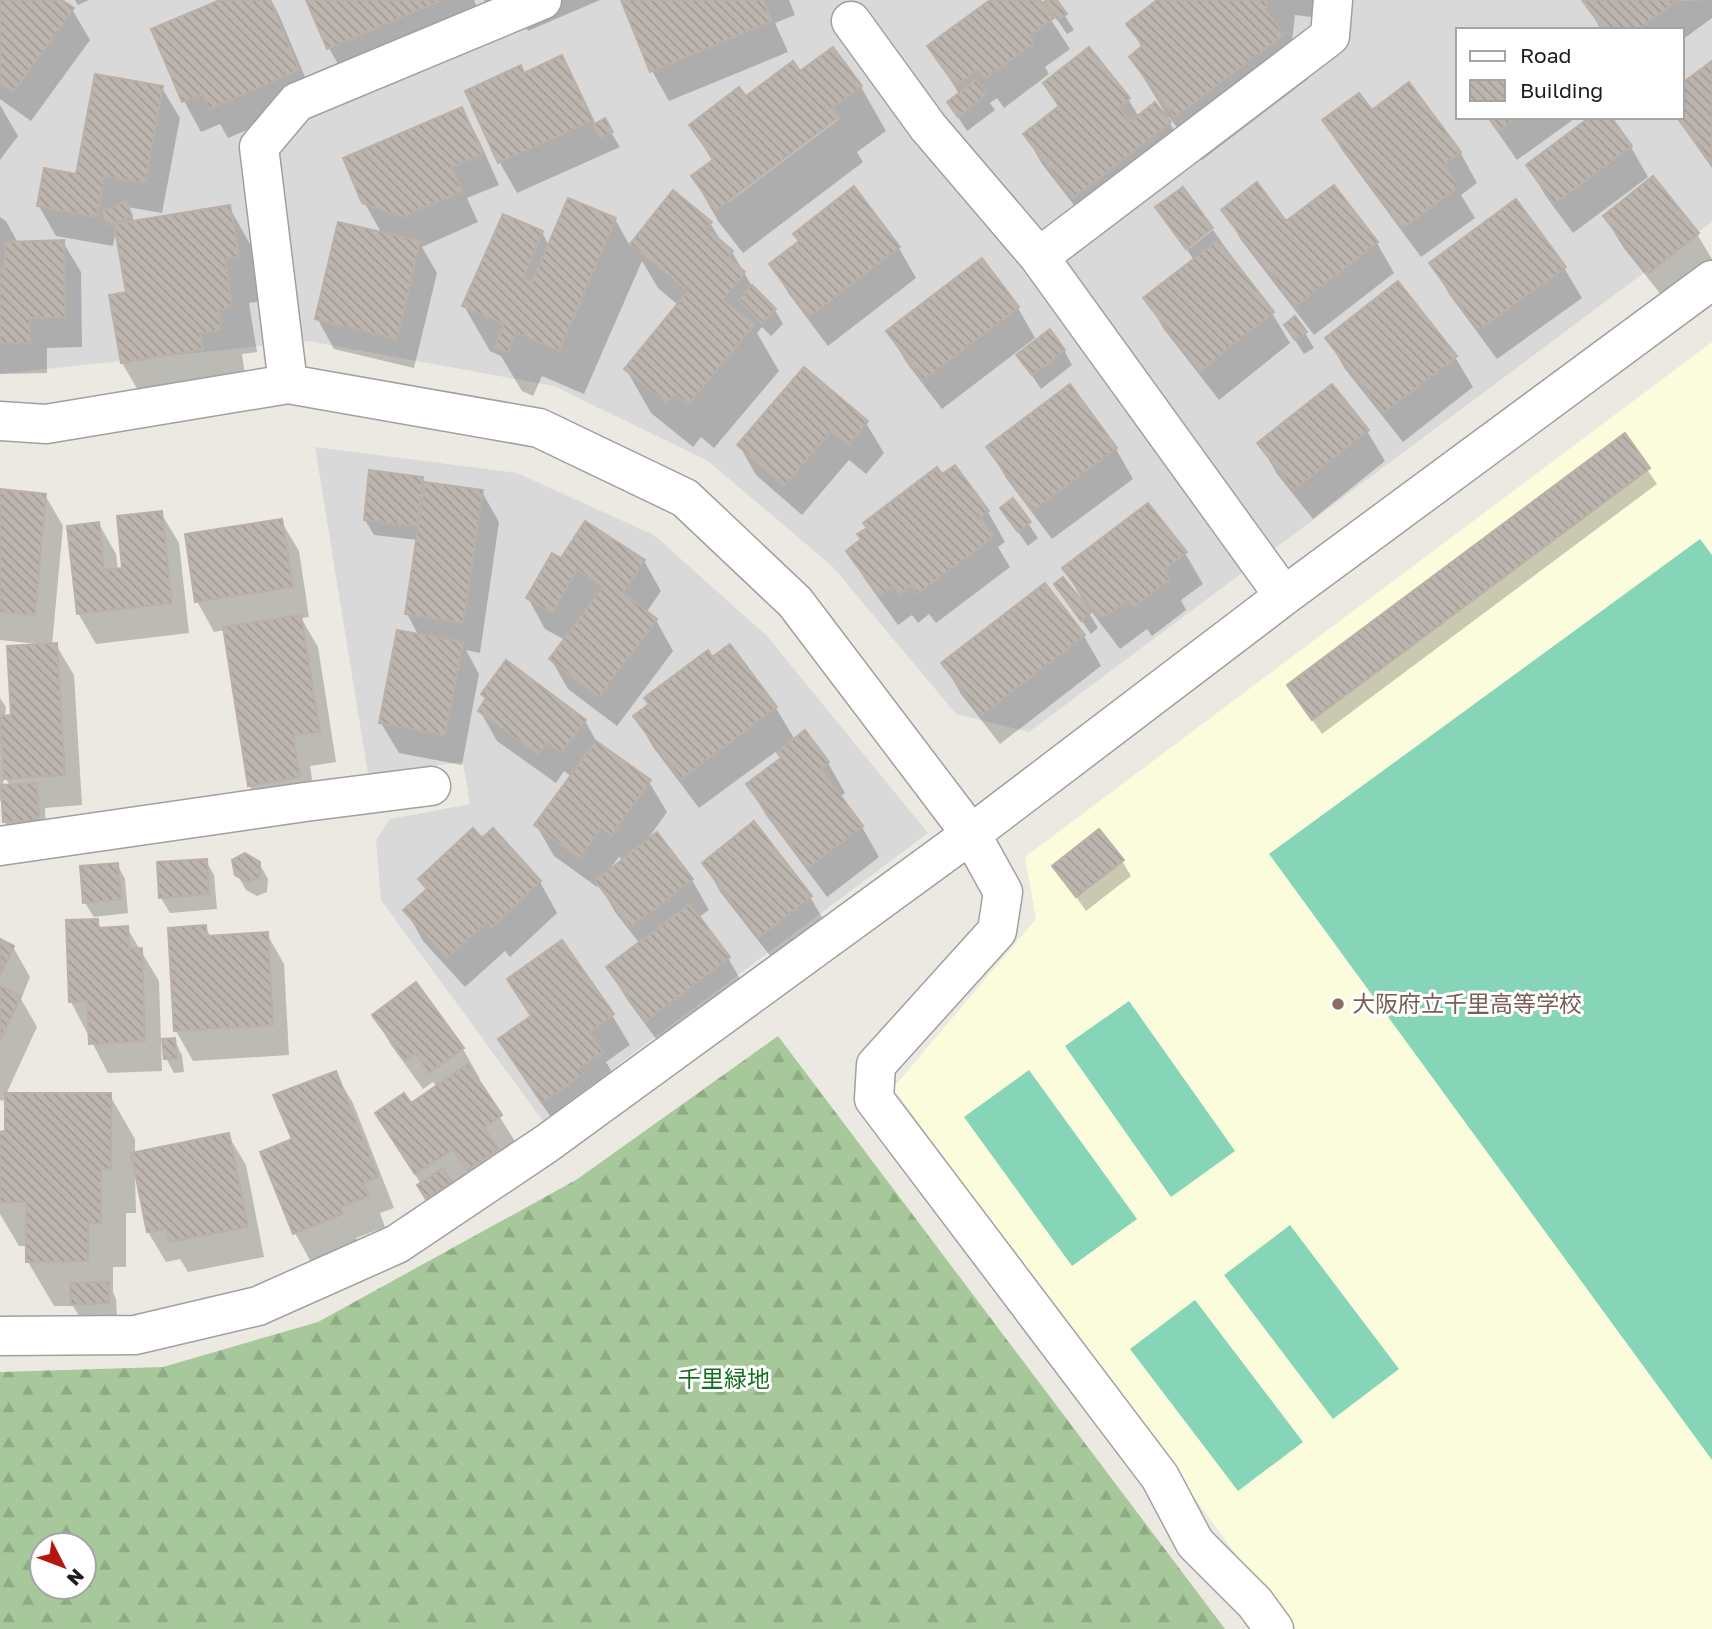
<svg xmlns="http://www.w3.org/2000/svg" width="1712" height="1629" viewBox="0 0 1712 1629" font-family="'Golos Text','Noto Sans JP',sans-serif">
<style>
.residential{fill:#dad9d9;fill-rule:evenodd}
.education{fill:#fbfcdc}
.forest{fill:url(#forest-firs);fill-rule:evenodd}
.pitch{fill:#87d5b8}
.shadow{fill:#0003;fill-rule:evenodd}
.building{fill:url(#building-back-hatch);stroke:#bcb0a6;stroke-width:2}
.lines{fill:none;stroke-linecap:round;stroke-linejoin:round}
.minor-casing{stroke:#a0a0a0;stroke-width:41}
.minor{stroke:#fff;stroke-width:38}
.education-dot{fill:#8d6e63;stroke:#fff;stroke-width:2.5}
.labels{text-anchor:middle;stroke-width:6;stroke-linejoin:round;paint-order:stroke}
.education-label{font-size:23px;fill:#785e54;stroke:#fff;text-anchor:start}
.park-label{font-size:23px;fill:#156f1e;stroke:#fff}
</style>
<defs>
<pattern id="forest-firs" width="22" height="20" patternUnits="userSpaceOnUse" patternTransform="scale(1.75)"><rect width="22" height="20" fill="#a7c89a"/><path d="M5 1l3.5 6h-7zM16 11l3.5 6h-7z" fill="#8fab84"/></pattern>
<pattern id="building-back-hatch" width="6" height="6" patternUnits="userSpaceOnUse" patternTransform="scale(1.75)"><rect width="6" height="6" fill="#bcb5af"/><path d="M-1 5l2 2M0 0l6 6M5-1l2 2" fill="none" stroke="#a19b96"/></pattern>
</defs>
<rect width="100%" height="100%" fill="#ece9e2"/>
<path class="residential" d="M 0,0 L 1712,0 L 1712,222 L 1029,732 L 956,714 L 833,567 L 708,461 L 554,386 L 308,341 L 0,374 ZM 1458,30 L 1682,30 L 1682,117 L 1458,117 Z
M 315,447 L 517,473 L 654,535 L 767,636 L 928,833 L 543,1121 L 381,900 L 376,840 L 390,819 L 470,804 L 463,762 L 368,774 Z"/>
<path class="education" d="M 1712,342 L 1712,1629 L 1291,1629 L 893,1088 L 1036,919 L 1025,857 Z"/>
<path class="forest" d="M 778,1036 L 1225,1629 L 0,1629 L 0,1372 L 163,1367 L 318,1322 L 576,1180 ZM 42,1545 L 84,1545 L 84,1587 L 42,1587 Z"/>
<path class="pitch" d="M 1700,539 L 1712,555 L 1712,1460 L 1269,854 Z
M 1129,1001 L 1235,1151 L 1171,1197 L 1065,1046 Z
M 1029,1070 L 1137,1219 L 1072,1266 L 964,1117 Z
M 1290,1225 L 1399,1369 L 1333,1419 L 1224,1275 Z
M 1195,1300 L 1303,1442 L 1238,1491 L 1130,1349 Z"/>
<path class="shadow" d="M 0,0 L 59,0 L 72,9 L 90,40 L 31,121 L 0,99 Z
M 75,0 L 89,0 L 78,5 Z
M 225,0 L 271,0 L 279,15 L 315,101 L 228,138 L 220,124 L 201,132 L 184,101 L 153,30 Z
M 308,0 L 474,0 L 488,35 L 354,93 L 329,48 Z
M 484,0 L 600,0 L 528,31 L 514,8 L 494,17 Z
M 624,0 L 789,0 L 795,15 L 775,23 L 788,52 L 669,101 L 652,71 Z
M 993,0 L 1038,0 L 1070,49 L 1045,67 L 1049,74 L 1004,108 L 997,98 L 990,103 L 995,110 L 967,131 L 949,103 L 960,95 L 929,47 Z
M 1050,0 L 1055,0 L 1074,30 L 1067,34 L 1046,3 Z
M 1160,0 L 1329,0 L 1327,19 L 1295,15 L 1291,51 L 1308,79 L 1202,160 L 1169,117 L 1167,118 L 1187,153 L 1091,227 L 1042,164 L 1025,134 L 1059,108 L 1045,83 L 1128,99 L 1139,117 L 1164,111 L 1131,57 L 1142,48 L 1129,24 Z
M 1712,0 L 1712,18 L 1682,40 L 1682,30 L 1601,30 L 1585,1 Z
M 561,57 L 596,125 L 604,121 L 620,147 L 517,193 L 500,163 L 468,92 L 524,74 Z
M 1712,63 L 1712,168 L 1676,117 L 1682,117 Z
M 800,73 L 861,87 L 886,131 L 857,152 L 863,162 L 743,253 L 718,221 L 693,177 L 713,162 L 691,126 ZM 839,114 L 839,119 L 729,202 L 727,199 Z
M 162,88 L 180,118 L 162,213 L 127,207 L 135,222 L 229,207 L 254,251 L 263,301 L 249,303 L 257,352 L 242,354 L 245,375 L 148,407 L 122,363 L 111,296 L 128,294 L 118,240 L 115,235 L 113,246 L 56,236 L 39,206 L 77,176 Z
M 0,105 L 18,136 L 0,160 Z
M 462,109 L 479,140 L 499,185 L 467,198 L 478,222 L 422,247 L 437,273 L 414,368 L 334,349 L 317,318 L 382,234 L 364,202 Z
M 1372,112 L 1460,152 L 1477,183 L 1461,195 L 1475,218 L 1421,257 L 1342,150 L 1324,120 Z
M 1487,117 L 1577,117 L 1517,160 Z
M 1609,117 L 1631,147 L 1648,177 L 1573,233 L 1545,195 L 1528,165 Z
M 1334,187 L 1377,243 L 1394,273 L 1314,335 L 1241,240 L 1224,210 L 1286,224 Z
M 674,193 L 710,223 L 723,244 L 732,252 L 753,288 L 775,310 L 783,324 L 771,336 L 762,327 L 757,333 L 779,371 L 714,448 L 701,437 L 693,447 L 651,413 L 626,369 L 678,305 L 658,288 L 642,261 L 584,394 L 542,376 L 533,396 L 522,391 L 501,356 L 490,351 L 464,306 L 542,232 L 549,246 L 615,219 L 630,246 Z
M 0,217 L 6,221 L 18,243 L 63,242 L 81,272 L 82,347 L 47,348 L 47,373 L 0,374 Z
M 1605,217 L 1697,234 L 1712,259 L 1712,266 L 1667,302 L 1623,247 Z
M 1213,230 L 1272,313 L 1290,343 L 1219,400 L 1163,328 L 1146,298 L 1194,260 L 1187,250 Z
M 795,234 L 899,248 L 916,278 L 828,346 L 789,294 L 771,264 L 800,242 Z
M 982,261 L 1018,308 L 1035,338 L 942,409 L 906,362 L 889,332 Z
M 1431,263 L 1564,268 L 1582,298 L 1497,359 L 1449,294 Z
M 1286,326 L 1305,333 L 1314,348 L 1304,354 Z
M 1328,339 L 1455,357 L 1473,387 L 1403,442 L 1345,369 Z
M 1064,350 L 1072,365 L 1041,389 L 1019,356 Z
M 866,423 L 884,453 L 866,474 L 849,460 L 802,515 L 756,475 L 739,445 Z
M 1367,431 L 1385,461 L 1313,519 L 1277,474 L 1260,444 Z
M 1624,436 L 1657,484 L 1322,734 L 1289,686 Z
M 989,448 L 1116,449 L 1133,479 L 1052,539 L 1006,478 Z
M 954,467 L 988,512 L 1005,542 L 998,547 L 1010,567 L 936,623 L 929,614 L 918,623 L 912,615 L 898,625 L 866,581 L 848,551 Z
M 422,478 L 425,483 L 482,492 L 499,522 L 480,653 L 466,650 L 479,674 L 462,765 L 399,753 L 381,723 L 419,636 L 407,614 L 418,540 L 374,535 L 365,520 Z
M 0,491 L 45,495 L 63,526 L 52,645 L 56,645 L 74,675 L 82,805 L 45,808 L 46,835 L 13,836 L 4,821 L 4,801 L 0,801 L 0,698 L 6,707 L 5,717 L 13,717 L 37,644 L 0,640 ZM 4,775 L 10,786 L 3,787 Z
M 1013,501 L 1038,538 L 1028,546 L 1002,509 Z
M 1148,505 L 1185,553 L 1203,584 L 1181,600 L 1186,610 L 1152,636 L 1147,629 L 1120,649 L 1091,611 L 1089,613 L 1098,628 L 1091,634 L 1056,585 L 1081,603 L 1083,601 L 1064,568 Z
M 161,513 L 179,543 L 189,633 L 96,644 L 78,613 L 99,524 L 116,554 L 118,570 L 124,570 Z
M 281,521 L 299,551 L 309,617 L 301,618 L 318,647 L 336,762 L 310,766 L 316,807 L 267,816 L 249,785 L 225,630 L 214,632 L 197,601 Z
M 561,560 L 644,561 L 661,591 L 646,613 L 656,620 L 673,651 L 617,726 L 568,689 L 551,659 L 565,640 L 545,629 L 528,598 Z
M 1084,636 L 1101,666 L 1000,744 L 961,694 L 944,664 Z
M 712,659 L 776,708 L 795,740 L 828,763 L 845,793 L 840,797 L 862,827 L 879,857 L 827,897 L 766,815 L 748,785 L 783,759 L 778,750 L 699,808 L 653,747 L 636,717 Z
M 483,694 L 585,721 L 598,744 L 649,782 L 667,812 L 645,843 L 692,880 L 709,910 L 698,918 L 728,958 L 746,989 L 664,1050 L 626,998 L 608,968 L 640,944 L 615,912 L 599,884 L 597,887 L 554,856 L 536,825 L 572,777 L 564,771 L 556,783 L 497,741 L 480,711 L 487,701 ZM 619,857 L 624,861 L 608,871 Z
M 493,831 L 540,882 L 557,913 L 510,957 L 505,951 L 465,987 L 423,941 L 406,910 L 427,891 L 420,879 L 482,841 Z
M 206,861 L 214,875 L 217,909 L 170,913 L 161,898 Z
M 1122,861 L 1131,876 L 1086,911 L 1055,867 Z
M 259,863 L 268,879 L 267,892 L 257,896 L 246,890 L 237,874 Z
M 704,863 L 810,897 L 828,927 L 778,966 L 721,893 Z
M 117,864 L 125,879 L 128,913 L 94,917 L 85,903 Z
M 97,921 L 102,929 L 127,928 L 159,981 L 162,1071 L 108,1073 L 71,1002 Z
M 205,927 L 211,937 L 267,934 L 284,964 L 289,1055 L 193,1061 L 176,1031 Z
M 0,941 L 13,947 L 30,977 L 21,999 L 37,1027 L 3,1101 L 0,1100 Z
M 509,980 L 612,1015 L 630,1045 L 606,1062 L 619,1083 L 561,1132 L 518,1069 L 500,1039 L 531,1017 Z
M 374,1015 L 463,1049 L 480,1079 L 477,1081 L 518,1146 L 428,1201 L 419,1186 L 421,1184 L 377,1113 L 411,1105 L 437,1087 L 433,1082 L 423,1089 L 391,1045 Z
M 174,1040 L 182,1055 L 184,1072 L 174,1073 L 166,1058 Z
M 335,1073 L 353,1103 L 394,1208 L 380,1213 L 385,1227 L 356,1238 L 359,1245 L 312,1264 L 295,1233 L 263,1153 L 294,1140 Z
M 109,1094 L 135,1139 L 135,1154 L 228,1135 L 246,1165 L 264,1257 L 188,1272 L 180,1259 L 166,1262 L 148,1232 L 137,1175 L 135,1175 L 136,1213 L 126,1213 L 126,1267 L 113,1267 L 113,1292 L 116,1299 L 117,1318 L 81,1319 L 73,1306 L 54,1306 L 28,1262 L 28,1246 L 19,1246 L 0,1214 L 0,1133 Z"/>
<path class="building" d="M 0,0 L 62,0 L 74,8 L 13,92 L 0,83 Z
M 220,0 L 270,0 L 299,70 L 209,109 L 203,94 L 182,102 L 151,29 Z
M 306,0 L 442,0 L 327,49 Z
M 621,0 L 763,0 L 772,21 L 650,72 Z
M 990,0 L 1040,0 L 1054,18 L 1029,36 L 1034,43 L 986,78 L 978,69 L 956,86 L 927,46 Z
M 1047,0 L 1057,0 L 1067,14 L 1058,20 L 1044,2 Z
M 1157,0 L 1267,0 L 1266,11 L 1284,34 L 1175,117 L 1129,57 L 1143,45 L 1126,24 Z
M 1582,0 L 1678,0 L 1638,30 L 1604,30 Z
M 833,47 L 862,86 L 832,108 L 839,117 L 716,210 L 691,176 L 714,159 L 689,125 L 739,87 L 746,96 L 793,61 L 800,71 Z
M 1089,47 L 1130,98 L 1119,107 L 1130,122 L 1155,102 L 1171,122 L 1073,198 L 1023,134 L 1059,106 L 1043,83 Z
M 562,55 L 593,120 L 498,163 L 465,91 L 521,65 L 524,73 Z
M 1712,61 L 1712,164 L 1677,117 L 1682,117 L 1682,83 Z
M 95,74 L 163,86 L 145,183 L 104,176 L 97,217 L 37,206 L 44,168 L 76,174 Z
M 976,80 L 987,94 L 958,117 L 947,102 Z
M 1409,82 L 1461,152 L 1443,165 L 1459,186 L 1403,228 L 1322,120 L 1359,93 L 1372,110 Z
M 462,107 L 483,154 L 451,167 L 462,191 L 402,217 L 362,203 L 343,158 Z
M 1488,117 L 1518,117 L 1498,131 Z
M 1590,117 L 1611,117 L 1632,146 L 1554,204 L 1526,165 Z
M 605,118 L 613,132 L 601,138 L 593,125 Z
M 1653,176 L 1699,233 L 1649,273 L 1603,216 Z
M 1257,182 L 1286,221 L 1334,185 L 1378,242 L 1296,306 L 1221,210 Z
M 854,186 L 900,247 L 809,317 L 769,264 L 799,241 L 793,234 Z
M 1183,187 L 1213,228 L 1186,249 L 1155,207 Z
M 673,190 L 712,222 L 706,228 L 733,251 L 728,258 L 745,272 L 723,300 L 754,325 L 688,405 L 675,394 L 666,403 L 624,369 L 688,291 L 630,244 Z
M 568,198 L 616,218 L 559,351 L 516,332 L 508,352 L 494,347 L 504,324 L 462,306 L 503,214 L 543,231 L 523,278 L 532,282 Z
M 1516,199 L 1566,267 L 1478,330 L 1429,263 Z
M 126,201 L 132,216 L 108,226 L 102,211 Z
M 230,205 L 239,257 L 225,259 L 232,307 L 218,310 L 221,330 L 200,333 L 203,349 L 121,363 L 109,295 L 126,292 L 114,224 Z
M 338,222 L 420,241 L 397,339 L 315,319 Z
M 64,240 L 65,317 L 30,318 L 30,343 L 0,343 L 0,269 L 5,269 L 5,242 Z
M 1218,240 L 1274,312 L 1200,371 L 1143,298 Z
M 982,258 L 1019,307 L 923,380 L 886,331 Z
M 1398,281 L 1457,356 L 1384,413 L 1325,338 Z
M 752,285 L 776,309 L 762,323 L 739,300 Z
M 1295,316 L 1307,332 L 1295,340 L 1284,325 Z
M 1050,329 L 1065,350 L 1032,375 L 1016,355 Z
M 804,367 L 868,421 L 848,445 L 831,431 L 784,486 L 737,445 Z
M 1070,384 L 1117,448 L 1033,510 L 986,447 Z
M 1332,384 L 1369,430 L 1294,490 L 1257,443 Z
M 1625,433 L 1650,468 L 1312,720 L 1287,685 Z
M 955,465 L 989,511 L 980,517 L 994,536 L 917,594 L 911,585 L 900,594 L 893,586 L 879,596 L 846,551 L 861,539 L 857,534 L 867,528 L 863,523 L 937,467 L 942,474 Z
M 369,470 L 423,477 L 417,526 L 364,520 Z
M 425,482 L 483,490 L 463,623 L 405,614 Z
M 0,489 L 46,494 L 35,615 L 0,612 Z
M 1013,498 L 1031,522 L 1018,532 L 1000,508 Z
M 1148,503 L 1187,552 L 1164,570 L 1170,579 L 1134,607 L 1128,600 L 1101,619 L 1062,568 Z
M 162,511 L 172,603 L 77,614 L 67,526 L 99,522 L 104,570 L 122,568 L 117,516 Z
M 282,519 L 293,587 L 195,602 L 185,534 Z
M 585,521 L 645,560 L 623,593 L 657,619 L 599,697 L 549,659 L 603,587 L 577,570 L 552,613 L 526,598 L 552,553 L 561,558 Z
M 1063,577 L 1091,612 L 1081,621 L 1054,584 Z
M 1045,583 L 1085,635 L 982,715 L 941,663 Z
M 301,615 L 320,732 L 293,735 L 300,777 L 248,786 L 223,627 Z
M 397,630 L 463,642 L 445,735 L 379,723 Z
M 57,643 L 65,775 L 4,779 L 0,716 L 11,715 L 7,646 Z
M 730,644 L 777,707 L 681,779 L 633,716 L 649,704 L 644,698 L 708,650 L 712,657 Z
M 506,660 L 586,720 L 561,753 L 547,742 L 538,754 L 478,711 L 486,698 L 481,694 Z
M 805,730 L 829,762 L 821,769 L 863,826 L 808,868 L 746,784 L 781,758 L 777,752 Z
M 596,741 L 651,780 L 611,836 L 601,828 L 579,858 L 534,825 Z
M 37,783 L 39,820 L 3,822 L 1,785 Z
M 754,821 L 812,896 L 759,937 L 702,863 Z
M 473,828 L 482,838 L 493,828 L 541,881 L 491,928 L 487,922 L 447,958 L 403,910 L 427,889 L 418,879 Z
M 1099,829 L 1124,860 L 1076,897 L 1052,866 Z
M 657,832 L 693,879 L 631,927 L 595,881 Z
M 245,853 L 260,862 L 260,877 L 247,882 L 235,875 L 232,860 Z
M 207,859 L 209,894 L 159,898 L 157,862 Z
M 118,863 L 121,899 L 83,903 L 80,866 Z
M 690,904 L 730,957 L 646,1021 L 606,967 Z
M 98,919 L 98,928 L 128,926 L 129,949 L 142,948 L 145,1041 L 89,1044 L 87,1001 L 69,1002 L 66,920 Z
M 206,925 L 207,936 L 268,932 L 273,1025 L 174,1031 L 168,928 Z
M 0,939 L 14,946 L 0,976 Z
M 562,940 L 614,1014 L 589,1032 L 603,1052 L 579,1069 L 583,1074 L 542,1103 L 498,1039 L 531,1016 L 507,979 Z
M 416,982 L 464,1048 L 429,1073 L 415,1053 L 405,1060 L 372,1015 Z
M 0,986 L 21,996 L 0,1041 Z
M 175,1038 L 177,1058 L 164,1059 L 162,1039 Z
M 468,1064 L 502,1115 L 484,1128 L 498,1149 L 467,1170 L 453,1149 L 415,1174 L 375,1113 L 404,1093 L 411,1103 Z
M 336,1071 L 378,1177 L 364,1183 L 369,1196 L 340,1207 L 343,1214 L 293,1234 L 260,1152 L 292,1139 L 273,1095 Z
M 5,1093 L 111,1093 L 111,1169 L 101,1170 L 101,1223 L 88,1223 L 88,1261 L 26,1262 L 26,1202 L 0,1202 L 0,1132 L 5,1131 Z
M 229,1133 L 248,1227 L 169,1242 L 166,1229 L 147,1232 L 131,1153 Z
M 443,1168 L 452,1182 L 426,1199 L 417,1185 Z
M 109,1282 L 109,1303 L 71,1305 L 70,1283 Z"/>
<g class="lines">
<defs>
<path id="minor" d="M 851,21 L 928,127 L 1039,257 L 1284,596
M 1039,257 L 1330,36 L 1333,0
M 288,384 L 259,147 L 297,102 L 542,0
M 0,421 L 46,424 L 288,384 L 539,428 L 685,498 L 795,602 L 971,834 L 1003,892 L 997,931 L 876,1065 L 874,1099 L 1160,1477 L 1195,1543 L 1255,1603 L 1274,1629
M 0,846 L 305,802 L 431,786
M 0,1336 L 135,1335 L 258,1306 L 397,1244 L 546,1144 L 971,834 L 1284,596 L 1712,280"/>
</defs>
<use href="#minor" class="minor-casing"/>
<use href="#minor" class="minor"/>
</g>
<circle class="education-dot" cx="1338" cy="1004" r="7"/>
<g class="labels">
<g class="education-label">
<text x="1352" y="1012">大阪府立千里高等学校</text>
</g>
<g class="park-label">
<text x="724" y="1387">千里緑地</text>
</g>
</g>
<rect x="1456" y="28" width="228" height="91" fill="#ffffff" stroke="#a4a4a4" stroke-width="2"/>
<rect x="1470" y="51" width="35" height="10" fill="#ffffff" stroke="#a4a4a4" stroke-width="2"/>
<text x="1520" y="63" font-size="21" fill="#1c1c1c">Road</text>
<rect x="1470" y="80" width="35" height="21" fill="url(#building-back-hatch)" stroke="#a4a4a4" stroke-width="2"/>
<text x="1520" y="98" font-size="21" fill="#1c1c1c">Building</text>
<g transform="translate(63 1566) rotate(132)"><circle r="33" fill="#ffffff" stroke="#a4a4a4" stroke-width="2"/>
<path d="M0-5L12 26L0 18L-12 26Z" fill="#b61512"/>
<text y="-10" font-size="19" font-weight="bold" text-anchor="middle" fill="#1c1c1c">N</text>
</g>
</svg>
